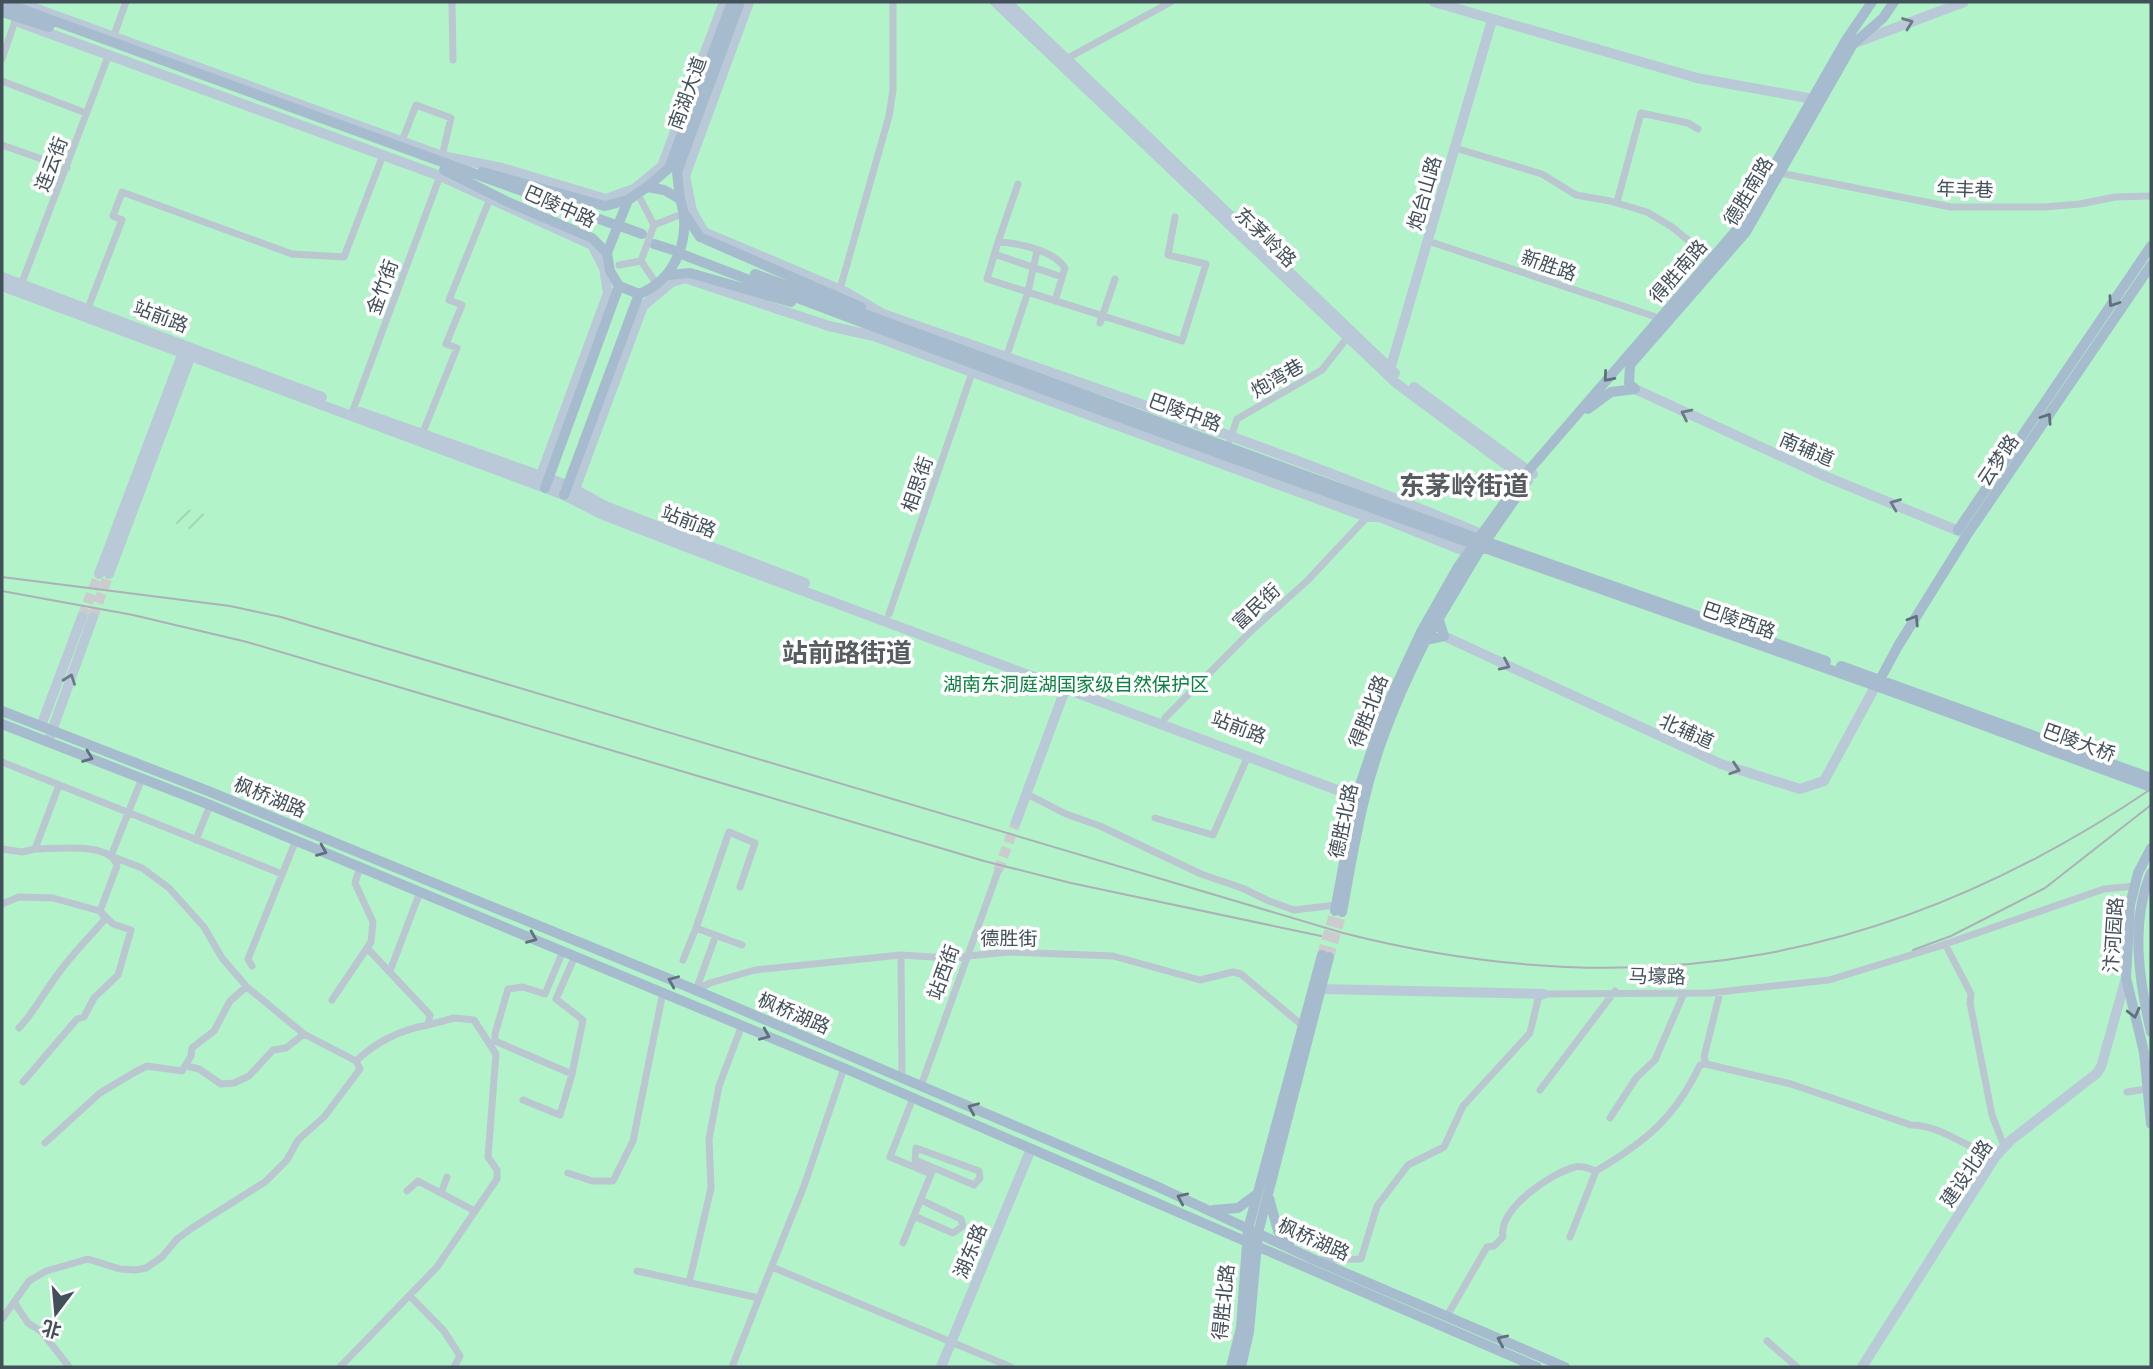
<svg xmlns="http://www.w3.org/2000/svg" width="2153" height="1369" viewBox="0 0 2153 1369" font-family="'Public Sans','Noto Sans SC',sans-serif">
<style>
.park{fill:#b2f3c9}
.garden{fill:url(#garden-furrows)}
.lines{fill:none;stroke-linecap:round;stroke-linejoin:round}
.secondary-tunnel{stroke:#cccbce;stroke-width:10;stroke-dasharray:10 5;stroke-linecap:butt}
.primary-tunnel{stroke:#cccbce;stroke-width:10;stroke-dasharray:10 5;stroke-linecap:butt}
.street{stroke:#bac7d0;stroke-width:7}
.secondary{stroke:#bac9d7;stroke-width:10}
.primary{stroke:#a6bcce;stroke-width:10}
.rail{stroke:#acb1b7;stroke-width:2}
.street-bridge{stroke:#bac7d0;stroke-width:7}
.primary-bridge{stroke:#a6bcce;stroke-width:10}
.oneway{stroke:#6c7a86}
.oneway2{stroke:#60707d}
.labels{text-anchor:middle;stroke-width:7;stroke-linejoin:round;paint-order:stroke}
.street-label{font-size:19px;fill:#42505a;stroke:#fff}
.park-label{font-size:19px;fill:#0c8242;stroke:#fff}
.district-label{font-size:26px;font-weight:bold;fill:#575c61;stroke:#fff}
</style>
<defs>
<pattern id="garden-furrows" width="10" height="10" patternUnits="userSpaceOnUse" patternTransform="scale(1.75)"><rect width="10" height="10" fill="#b2f3c9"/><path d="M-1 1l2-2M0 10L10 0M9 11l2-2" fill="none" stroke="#9ad2af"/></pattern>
</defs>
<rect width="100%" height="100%" fill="#eeeaeb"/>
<path class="park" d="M 2,2 L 2151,2 L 2151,1367 L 2,1367 Z"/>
<path class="garden" d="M 182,507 L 207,515 L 201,533 L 176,524 Z"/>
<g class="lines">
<path class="secondary-tunnel" d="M 82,617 L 99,574
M 93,617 L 109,574
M 998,871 L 1016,822"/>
<path class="primary-tunnel" d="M 1322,955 L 1335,911
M 1329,957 L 1342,912"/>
<path class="street" d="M 452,2 L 453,60
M 114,35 L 126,2
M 2,59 L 15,21
M 1066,59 L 1171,2
M 2,81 L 86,113
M 402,141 L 416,105 L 451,118 L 442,156
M 2,145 L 67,168
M 1455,148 L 1542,174 L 1576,195 L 1610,201 L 1647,212 L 1672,227 L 1711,259
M 1780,173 L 1951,207 L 2044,207 L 2080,204 L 2115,197 L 2151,196
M 641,200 L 654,225 L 677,216
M 1617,202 L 1641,113 L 1688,123 L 1698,129
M 1428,241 L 1659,318
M 998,242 L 1018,184
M 994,254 L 1062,277
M 619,265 L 641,261 L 654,280
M 21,285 L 109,54
M 840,289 L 889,116 L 893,90 L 893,2
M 1055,301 L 1065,268 C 1053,250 1019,243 998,242 L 987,279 L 1182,341 L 1206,264 L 1168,255 L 1175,217
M 88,308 L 122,220 L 113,216 L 122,192 L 292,254 L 344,257 L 383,155
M 1100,323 L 1115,279
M 1005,361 L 1028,292 L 1037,251
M 353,410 L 440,176
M 423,432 L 457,348 L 446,344 L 462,305 L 449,300 L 489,201
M 1230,440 L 1237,419 L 1322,370 L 1347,338
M 889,614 L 973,370
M 1165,718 L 1249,633 L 1307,581 L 1367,517
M 2,762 L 282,874
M 142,778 L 111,856 L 142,868 L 169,888 L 204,927 L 222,958 L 247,987 L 304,1034 L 356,1061
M 1027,794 L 1066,814 L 1100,826 L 1201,874 L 1242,888 L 1269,901 L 1294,910 L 1336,905
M 1155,818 L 1213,835 L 1248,756
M 196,840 L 210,805
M 2,849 L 22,852 L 35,849 L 59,785
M 2,904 L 19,897 L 53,898 L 100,911 L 113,924 L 131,930 L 118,975 L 94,998 L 84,1017 L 77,1019 L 23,1082
M 696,928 L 729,832 L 755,843 L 740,887
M 1945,944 L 1971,994 L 1970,1003 L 1992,1115 L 2004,1146
M 563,951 L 545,994 L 523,987 L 508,989 L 495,1034 L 495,1041 L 572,1074 L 583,1020 L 556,999 L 575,956
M 901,955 L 902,1078
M 683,960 L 696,928 L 742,945
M 252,966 L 248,959 L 296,840
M 390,971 L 420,892
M 696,990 L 710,983 L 755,970 L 901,955 L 948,958 L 1009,952 L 1113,956 L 1200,980 L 1233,972 L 1241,974 L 1303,1026
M 696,990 L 716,935
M 1720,992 L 1704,1057 L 1706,1064 L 1791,1084 L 1911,1125 C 1942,1125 1966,1149 1996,1156
M 332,1000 L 371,942 L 373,922 L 355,883 L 360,867
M 19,1028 C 35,1011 44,992 58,974 C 72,954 89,938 105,919 L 100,911 L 117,866 C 112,841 53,849 35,849
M 187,1066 L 199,1069 L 221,1084 L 234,1083 L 249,1076 L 273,1050 L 286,1048 L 304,1034
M 921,1086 L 998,871
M 1540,1090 L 1615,991
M 2127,1092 L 2147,1089
M 523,1100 L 560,1115 L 572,1074
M 1610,1118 L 1636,1078 L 1655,1060 L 1684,993
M 45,1143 L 100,1093 L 135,1072 L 147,1066 L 182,1071 L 191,1056 L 192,1048 L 214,1031 L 230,1001 L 246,987
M 568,1173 L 592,1181 L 613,1181 L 633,1141 L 663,992
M 931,1174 L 934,1168 L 974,1185 L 980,1178 L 979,1171 L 916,1148 L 915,1160 L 934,1168
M 407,1191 L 418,1181 L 475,1211
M 441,1193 L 447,1177
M 914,1216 L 953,1233 L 963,1226 L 961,1219 L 921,1200
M 1570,1237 L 1596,1171
M 903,1243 L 931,1174 L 890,1157 L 913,1098
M 1320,1260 L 1361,1259 L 1377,1206 L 1408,1165 L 1444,1147 L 1463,1106 L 1530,1033 L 1538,999 L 1544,994 L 1710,993 L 1829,980 L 1937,947 L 2104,889 L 2135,886
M 772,1267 L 1011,1367
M 637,1271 L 759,1298 L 804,1186 L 844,1068
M 689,1283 L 711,1188 L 709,1139 L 719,1086 L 742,1025
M 410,1296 L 444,1331 L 460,1356 L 454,1367
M 14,1302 L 28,1323 L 42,1332 L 69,1367
M 1447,1316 L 1487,1247 L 1494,1246 L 1503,1237 C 1498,1209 1551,1173 1575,1167 C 1582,1165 1589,1169 1596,1171 C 1645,1142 1675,1118 1700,1065 L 1706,1064
M 2,1319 L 29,1281 L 46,1271 L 88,1259 L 120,1269 L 136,1270 L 146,1268 L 162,1257 L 177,1239 L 192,1228 L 265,1182 L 287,1160 L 298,1140 L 324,1117 L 360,1069 L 356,1061 C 377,1041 400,1030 428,1025 L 430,1015 L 368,949
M 1767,1341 L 1797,1367
M 340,1367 L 437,1267 L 497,1179 L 497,1170 L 488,1157 L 496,1054 L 474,1020 L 454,1018 L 428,1025
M 732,1367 L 759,1298"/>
<path class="secondary" d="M 18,2 L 442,156 L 502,168 L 606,199 L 634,189 L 662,166 L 724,2
M 749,2 L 685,176 L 692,211 L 704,232 L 846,292 L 883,314 C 1083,384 1285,451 1479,533 L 1485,542
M 995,2 L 1396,383 L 1528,481
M 1007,2 L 1395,373
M 1434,2 L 1697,78 L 1813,99
M 21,23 L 440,176 L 592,245 L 604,268 L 608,293 L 541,475
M 1855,43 L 1964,2
M 2,277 L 322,397
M 2,286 L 564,495 L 601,514 L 731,564 L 1364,800
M 1389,373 L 1492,20
M 1414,387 L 1533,474
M 1635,389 L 1822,475 L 1966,534
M 360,412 L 567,485 L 605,506 L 805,583
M 575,489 L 643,306 L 672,282 L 685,278 L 829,326 L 874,336 L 1367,517 L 1380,517 L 1467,552 L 1475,550
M 99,574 L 185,347
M 109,574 L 193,350
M 1444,636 L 1721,764 L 1800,789 L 1824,781 L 1875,687
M 41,726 L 82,617
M 49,739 L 93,617
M 1016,822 L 1066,687
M 1321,989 L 1544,994
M 941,1367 L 1031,1149
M 1862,1367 L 1996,1156 L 2011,1140 L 2096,1074 L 2101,1067 L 2126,978"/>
<path class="primary" d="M 2,2 L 613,224
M 2,12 L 49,27
M 444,170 L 508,202 L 592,238 L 607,253
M 482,172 L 605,206 L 628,200
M 647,187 L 669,168 L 732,2
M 647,187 L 664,190 L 680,199
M 680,199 L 677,172 L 740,2
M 686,216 L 700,237 L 861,307
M 623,227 L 642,234
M 654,244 L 673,250
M 684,255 C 1067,402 1455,538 1842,674 C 1945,710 2048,750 2151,787
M 755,274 L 1476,538 L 1826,661
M 669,275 L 690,273 L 791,302
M 1588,409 L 1611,392 L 1635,389 L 1629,383 L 1630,365 L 1746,232 L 1853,44 L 1883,18 L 1894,2
M 545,488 L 619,286 L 639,294 L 564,495
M 1958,530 L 2151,246
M 1414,647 L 1426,640 L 1481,548 L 1524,486
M 1841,666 L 2151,778
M 1877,685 L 1898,646 L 1967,535 L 2151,265
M 2,711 L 208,791 L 667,978 L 1154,1185 L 1315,1260 L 1565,1367
M 2,724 L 210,805 L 844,1068 L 1537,1367
M 2151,848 L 2138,873 L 2130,905 L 2126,978 L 2144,1052 L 2151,1124
M 2151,873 C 2130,922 2139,981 2151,1032
M 1335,911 L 1356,797 L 1387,705 L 1421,632 L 1458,567 L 1523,477 L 1739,227 L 1846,40 L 1872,2
M 1342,912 C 1349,875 1355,837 1364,801 C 1377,745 1400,691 1426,640 L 1444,636 L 1438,617
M 1269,1198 L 1278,1231 L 1290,1246
M 1213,1210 L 1238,1208 L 1257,1194
M 1231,1367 L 1241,1328 L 1248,1229 L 1322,955
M 1241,1367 L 1249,1332 L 1258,1233 L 1329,957"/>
<path class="rail" d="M 2,577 L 230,606 L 281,617 L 1343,933 C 1642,1009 1897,961 2151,789
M 2,591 L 133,615 L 247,642 L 984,861 L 1071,883 L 1321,936
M 1913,950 L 1951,936 L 2045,888 L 2151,805"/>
<path class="street-bridge" d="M 641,261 L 654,225"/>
<path class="primary-bridge" d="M 619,286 L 610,271 L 607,253 L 628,200 L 647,187
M 639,294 C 677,279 692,236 680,199"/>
</g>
<defs><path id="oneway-chevron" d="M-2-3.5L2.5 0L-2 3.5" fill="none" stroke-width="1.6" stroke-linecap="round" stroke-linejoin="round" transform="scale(1.75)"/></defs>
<g class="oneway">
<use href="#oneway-chevron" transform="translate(1908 23) rotate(-21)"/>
<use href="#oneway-chevron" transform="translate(1686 414) rotate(-154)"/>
<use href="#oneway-chevron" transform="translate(1895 504) rotate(-158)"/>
<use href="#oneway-chevron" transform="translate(1505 665) rotate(25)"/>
<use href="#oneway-chevron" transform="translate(70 679) rotate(-70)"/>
<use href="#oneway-chevron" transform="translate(1735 769) rotate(18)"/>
</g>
<g class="oneway2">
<use href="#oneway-chevron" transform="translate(2113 302) rotate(124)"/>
<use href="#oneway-chevron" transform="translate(1608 377) rotate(131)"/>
<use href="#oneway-chevron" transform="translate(2047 418) rotate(-56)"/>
<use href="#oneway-chevron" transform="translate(1914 620) rotate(-58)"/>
<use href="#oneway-chevron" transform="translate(88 757) rotate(21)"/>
<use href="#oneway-chevron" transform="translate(322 851) rotate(22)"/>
<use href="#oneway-chevron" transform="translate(532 938) rotate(22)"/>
<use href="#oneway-chevron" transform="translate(673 981) rotate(-157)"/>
<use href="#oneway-chevron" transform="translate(2134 1013) rotate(76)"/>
<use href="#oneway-chevron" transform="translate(765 1035) rotate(23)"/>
<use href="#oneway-chevron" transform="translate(973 1108) rotate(-157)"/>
<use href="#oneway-chevron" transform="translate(1182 1198) rotate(-156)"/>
<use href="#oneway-chevron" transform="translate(1502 1340) rotate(-156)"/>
</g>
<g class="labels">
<g class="street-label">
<text transform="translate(687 93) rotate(-70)" y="7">南湖大道</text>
<text transform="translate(51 164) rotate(-69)" y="7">连云街</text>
<text transform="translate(1965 189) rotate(2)" y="7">年丰巷</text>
<text transform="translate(1748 191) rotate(-59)" y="7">德胜南路</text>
<text transform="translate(1424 193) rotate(-74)" y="7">炮台山路</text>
<text transform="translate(560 206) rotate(24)" y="7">巴陵中路</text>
<text transform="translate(1266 237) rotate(44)" y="7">东茅岭路</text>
<text transform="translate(1549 265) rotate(19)" y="7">新胜路</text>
<text transform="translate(1678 271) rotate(-49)" y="7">得胜南路</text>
<text transform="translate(382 287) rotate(-70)" y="7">金竹街</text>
<text transform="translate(161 316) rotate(21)" y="7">站前路</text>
<text transform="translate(1277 378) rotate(-30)" y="7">炮湾巷</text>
<text transform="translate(1185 412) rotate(20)" y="7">巴陵中路</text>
<text transform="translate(1807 449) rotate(23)" y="7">南辅道</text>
<text transform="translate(1998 460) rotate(-56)" y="7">云梦路</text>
<text transform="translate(917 484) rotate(-71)" y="7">相思街</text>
<text transform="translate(689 521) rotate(21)" y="7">站前路</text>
<text transform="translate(1256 606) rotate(-43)" y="7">富民街</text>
<text transform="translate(1739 620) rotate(19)" y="7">巴陵西路</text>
<text transform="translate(1368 711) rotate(-69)" y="7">得胜北路</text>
<text transform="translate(1239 727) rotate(21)" y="7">站前路</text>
<text transform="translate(1687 731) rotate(24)" y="7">北辅道</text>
<text transform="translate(2079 742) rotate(20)" y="7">巴陵大桥</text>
<text transform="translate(270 797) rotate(22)" y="7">枫桥湖路</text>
<text transform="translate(1343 821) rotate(-78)" y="7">德胜北路</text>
<text transform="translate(2113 935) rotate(-86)" y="7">汴河园路</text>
<text x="1009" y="945">德胜街</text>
<text transform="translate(943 972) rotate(-70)" y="7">站西街</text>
<text transform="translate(1657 976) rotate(1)" y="7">马壕路</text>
<text transform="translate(794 1013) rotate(23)" y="7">枫桥湖路</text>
<text transform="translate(1966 1173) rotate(-56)" y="7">建设北路</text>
<text transform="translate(1314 1239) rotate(24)" y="7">枫桥湖路</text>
<text transform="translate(970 1251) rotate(-68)" y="7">湖东路</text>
<text transform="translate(1223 1302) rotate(-84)" y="7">得胜北路</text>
</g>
<g class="park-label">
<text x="1076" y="691">湖南东洞庭湖国家级自然保护区</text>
</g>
<g class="district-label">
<text x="1464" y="495">东茅岭街道</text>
<text x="847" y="662">站前路街道</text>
</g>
</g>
<rect width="2153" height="1369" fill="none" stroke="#42505a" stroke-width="7"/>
<g transform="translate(56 1313) rotate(196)" stroke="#ffffff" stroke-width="5" paint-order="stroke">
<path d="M0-5L12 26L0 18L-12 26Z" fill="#42505a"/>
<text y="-10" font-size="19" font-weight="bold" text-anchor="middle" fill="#42505a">北</text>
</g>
</svg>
